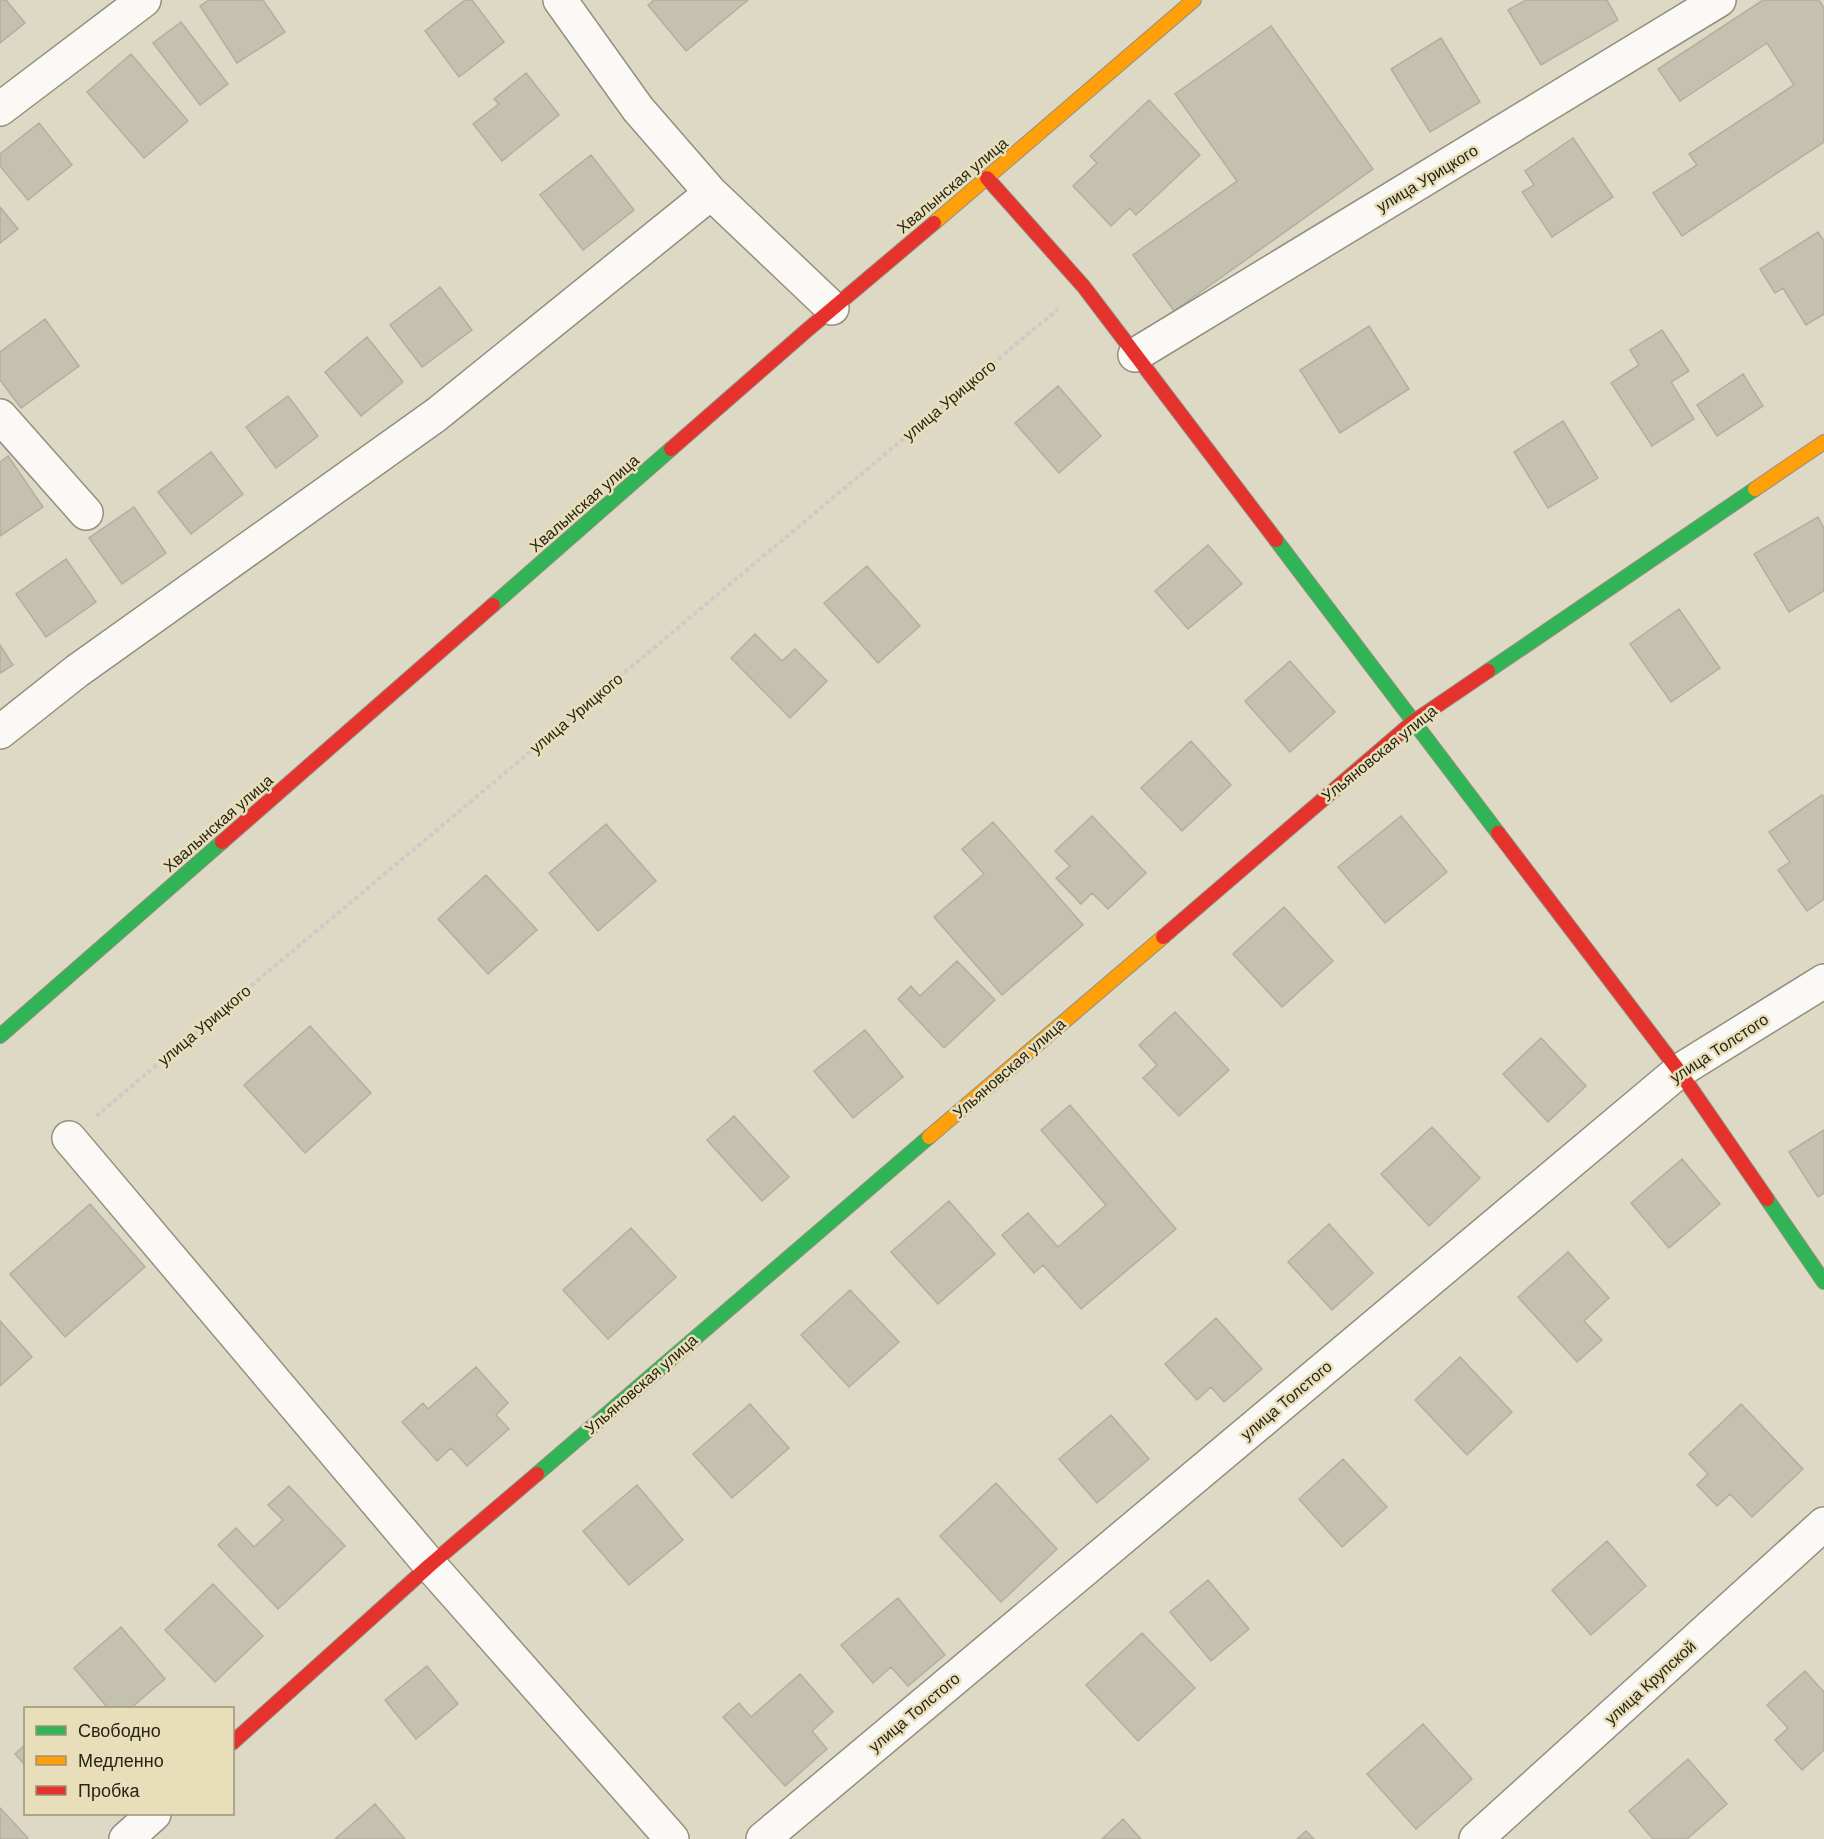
<svg xmlns="http://www.w3.org/2000/svg" width="1824" height="1839" viewBox="0 0 1824 1839" font-family="'DM Sans',sans-serif">
<style>
.building{fill:#c4c1b1;stroke:#b3af9f;stroke-width:1.5}
.lines{fill:none;stroke-linecap:round;stroke-linejoin:round}
.street-casing{stroke:#938f7f;stroke-width:36}
.fast-casing{stroke:#938f7f;stroke-width:16}
.slow-casing{stroke:#938f7f;stroke-width:16}
.jam-casing{stroke:#938f7f;stroke-width:16}
.path{stroke:#cccbc5;stroke-width:4;stroke-dasharray:4.5 3;stroke-linecap:butt}
.street{stroke:#faf9f6;stroke-width:33}
.fast{stroke:#30b455;stroke-width:14}
.slow{stroke:#ff9f0a;stroke-width:14}
.jam{stroke:#e5322d;stroke-width:14}
.labels{text-anchor:middle;stroke-width:5;stroke-linejoin:round;paint-order:stroke}
.street-label{font-size:16px;fill:#272416;stroke:#e8dfba}
</style>
<rect width="100%" height="100%" fill="#ded9c4"/>
<path class="building" d="M 0,0 L 6,0 L 25,23 L 0,43 Z
M 209,0 L 263,0 L 285,32 L 237,63 L 200,6 Z
M 465,0 L 472,0 L 504,42 L 459,77 L 425,31 Z
M 654,0 L 748,0 L 686,51 L 648,5 Z
M 1526,0 L 1607,0 L 1618,20 L 1541,65 L 1508,10 Z
M 1763,0 L 1819,0 L 1824,8 L 1824,142 L 1682,236 L 1653,193 L 1697,165 L 1689,154 L 1794,85 L 1767,43 L 1680,101 L 1658,69 Z
M 181,22 L 228,84 L 200,105 L 153,43 Z
M 1271,26 L 1373,169 L 1174,311 L 1133,255 L 1237,181 L 1175,94 Z
M 1441,38 L 1480,102 L 1430,132 L 1391,69 Z
M 131,54 L 188,121 L 144,158 L 87,92 Z
M 526,73 L 559,115 L 502,161 L 473,124 L 499,104 L 494,99 Z
M 1149,100 L 1200,155 L 1136,215 L 1130,208 L 1111,226 L 1073,186 L 1097,163 L 1090,156 Z
M 39,123 L 72,165 L 28,200 L 0,166 L 0,154 Z
M 1573,138 L 1613,197 L 1552,237 L 1522,192 L 1534,185 L 1525,171 Z
M 591,155 L 634,210 L 583,250 L 540,195 Z
M 0,207 L 18,229 L 0,243 Z
M 1818,232 L 1824,241 L 1824,314 L 1806,325 L 1783,288 L 1775,293 L 1760,269 Z
M 440,287 L 472,330 L 422,367 L 390,325 Z
M 45,319 L 79,366 L 21,408 L 0,380 L 0,352 Z
M 1369,326 L 1409,389 L 1340,433 L 1300,370 Z
M 1662,330 L 1689,371 L 1671,382 L 1694,419 L 1652,446 L 1611,383 L 1639,365 L 1630,350 Z
M 367,337 L 403,382 L 361,416 L 325,372 Z
M 1743,374 L 1763,406 L 1717,436 L 1697,405 Z
M 1058,386 L 1101,436 L 1059,473 L 1015,423 Z
M 288,396 L 318,436 L 276,468 L 246,427 Z
M 1563,421 L 1598,478 L 1548,508 L 1514,452 Z
M 211,452 L 243,494 L 191,534 L 158,492 Z
M 8,456 L 43,507 L 0,536 L 0,462 Z
M 134,507 L 166,553 L 122,584 L 89,538 Z
M 1818,517 L 1824,528 L 1824,591 L 1789,612 L 1754,554 Z
M 1208,545 L 1242,584 L 1188,629 L 1155,591 Z
M 66,559 L 96,602 L 46,637 L 16,594 Z
M 867,566 L 920,626 L 878,663 L 824,603 Z
M 1679,609 L 1720,668 L 1671,702 L 1630,644 Z
M 755,634 L 782,661 L 795,649 L 827,681 L 790,718 L 731,658 Z
M 0,645 L 13,665 L 0,673 Z
M 1290,661 L 1335,712 L 1290,752 L 1245,701 Z
M 1191,741 L 1231,785 L 1182,831 L 1141,788 Z
M 1822,795 L 1824,797 L 1824,899 L 1807,911 L 1778,870 L 1790,862 L 1769,832 Z
M 1092,816 L 1146,873 L 1108,909 L 1092,893 L 1081,904 L 1056,878 L 1070,866 L 1055,851 Z
M 1401,816 L 1447,872 L 1385,923 L 1338,867 Z
M 993,822 L 1083,925 L 1002,995 L 934,917 L 984,874 L 962,849 Z
M 606,824 L 656,881 L 598,931 L 549,873 Z
M 486,875 L 537,930 L 488,974 L 438,919 Z
M 1284,907 L 1333,961 L 1282,1007 L 1233,954 Z
M 957,961 L 995,1000 L 944,1048 L 898,999 L 911,986 L 920,996 Z
M 1175,1012 L 1229,1070 L 1179,1116 L 1143,1078 L 1157,1065 L 1139,1045 Z
M 310,1026 L 371,1093 L 305,1153 L 244,1085 Z
M 865,1030 L 903,1077 L 853,1118 L 814,1071 Z
M 1541,1038 L 1586,1086 L 1548,1122 L 1503,1074 Z
M 1070,1105 L 1176,1229 L 1081,1309 L 1043,1265 L 1034,1273 L 1002,1235 L 1028,1213 L 1058,1247 L 1106,1205 L 1041,1130 Z
M 734,1116 L 789,1177 L 762,1201 L 707,1140 Z
M 1432,1127 L 1480,1178 L 1429,1226 L 1381,1174 Z
M 1824,1130 L 1824,1193 L 1818,1197 L 1789,1152 Z
M 1682,1159 L 1720,1204 L 1669,1248 L 1631,1203 Z
M 949,1201 L 995,1254 L 938,1304 L 891,1252 Z
M 90,1204 L 145,1267 L 65,1337 L 10,1274 Z
M 1329,1224 L 1373,1273 L 1332,1310 L 1288,1262 Z
M 631,1228 L 676,1277 L 608,1339 L 563,1290 Z
M 1568,1252 L 1609,1298 L 1584,1321 L 1602,1340 L 1577,1362 L 1518,1297 Z
M 850,1290 L 899,1342 L 849,1387 L 801,1335 Z
M 1216,1318 L 1262,1369 L 1224,1402 L 1211,1387 L 1197,1400 L 1165,1364 Z
M 0,1321 L 32,1357 L 0,1386 Z
M 1460,1357 L 1512,1412 L 1467,1455 L 1415,1400 Z
M 476,1367 L 508,1403 L 496,1415 L 509,1429 L 467,1466 L 451,1448 L 437,1461 L 402,1422 L 423,1403 L 428,1409 Z
M 750,1404 L 789,1448 L 732,1498 L 693,1454 Z
M 1741,1404 L 1803,1469 L 1752,1517 L 1730,1494 L 1717,1506 L 1697,1485 L 1708,1474 L 1689,1454 Z
M 1111,1415 L 1149,1459 L 1097,1503 L 1059,1459 Z
M 1343,1459 L 1387,1507 L 1342,1547 L 1299,1499 Z
M 996,1483 L 1057,1549 L 1001,1602 L 940,1536 Z
M 637,1485 L 683,1540 L 629,1585 L 583,1531 Z
M 289,1486 L 345,1546 L 278,1609 L 218,1545 L 236,1528 L 254,1547 L 283,1520 L 268,1505 Z
M 1607,1541 L 1646,1586 L 1591,1635 L 1552,1590 Z
M 1208,1580 L 1249,1629 L 1211,1661 L 1170,1612 Z
M 213,1584 L 263,1636 L 215,1682 L 165,1630 Z
M 898,1598 L 945,1655 L 908,1686 L 891,1667 L 873,1683 L 841,1645 Z
M 121,1627 L 165,1679 L 131,1708 L 108,1708 L 74,1668 Z
M 1142,1633 L 1195,1688 L 1138,1741 L 1086,1685 Z
M 427,1666 L 458,1704 L 416,1739 L 385,1700 Z
M 1805,1671 L 1824,1692 L 1824,1750 L 1802,1770 L 1775,1740 L 1788,1728 L 1767,1705 Z
M 800,1674 L 833,1712 L 812,1731 L 827,1749 L 785,1786 L 723,1717 L 739,1703 L 751,1717 Z
M 1423,1724 L 1472,1779 L 1416,1829 L 1367,1774 Z
M 26,1744 L 26,1766 L 15,1754 Z
M 1688,1759 L 1727,1804 L 1687,1839 L 1653,1839 L 1629,1811 Z
M 375,1804 L 405,1839 L 335,1839 Z
M 0,1808 L 28,1838 L 27,1839 L 0,1839 Z
M 1123,1819 L 1141,1839 L 1102,1839 Z
M 1306,1831 L 1314,1839 L 1297,1839 Z"/>
<g class="lines">
<defs>
<path id="street" d="M 560,0 L 638,109 L 711,193 L 832,308
M 0,109 L 144,0
M 1135,355 L 1719,0
M 0,416 L 86,513
M 0,732 L 77,671 L 436,415 L 711,193
M 69,1138 L 430,1565 L 672,1839
M 126,1839 L 154,1814
M 763,1839 L 1679,1071 L 1824,981
M 1476,1839 L 1824,1524"/>
<path id="fast" d="M 1276,540 L 1498,833
M 493,605 L 671,449
M 1488,671 L 1755,489
M 0,1036 L 222,842
M 1767,1199 L 1824,1282
M 537,1474 L 929,1137"/>
<path id="slow" d="M 934,223 L 1194,0
M 1755,489 L 1824,442
M 929,1137 L 1163,937"/>
<path id="jam" d="M 987,178 L 1084,287 L 1276,540
M 671,449 L 806,331 L 934,223
M 1498,833 L 1679,1071 L 1767,1199
M 222,842 L 493,605
M 1163,937 L 1413,722 L 1488,671
M 232,1743 L 430,1565 L 537,1474"/>
</defs>
<use href="#street" class="street-casing"/>
<use href="#fast" class="fast-casing"/>
<use href="#slow" class="slow-casing"/>
<use href="#jam" class="jam-casing"/>
<path class="path" d="M 96,1116 L 1058,309"/>
<use href="#street" class="street"/>
<use href="#fast" class="fast"/>
<use href="#slow" class="slow"/>
<use href="#jam" class="jam"/>
</g>
<g class="labels">
<g class="street-label">
<text transform="translate(1427 178) rotate(-31)" y="6">улица Урицкого</text>
<text transform="translate(952 185) rotate(-40)" y="6">Хвалынская улица</text>
<text transform="translate(949 400) rotate(-40)" y="6">улица Урицкого</text>
<text transform="translate(584 503) rotate(-41)" y="6">Хвалынская улица</text>
<text transform="translate(576 713) rotate(-40)" y="6">улица Урицкого</text>
<text transform="translate(1379 753) rotate(-39)" y="6">Ульяновская улица</text>
<text transform="translate(218 823) rotate(-41)" y="6">Хвалынская улица</text>
<text transform="translate(204 1025) rotate(-40)" y="6">улица Урицкого</text>
<text transform="translate(1719 1048) rotate(-33)" y="6">улица Толстого</text>
<text transform="translate(1009 1068) rotate(-41)" y="6">Ульяновская улица</text>
<text transform="translate(641 1384) rotate(-41)" y="6">Ульяновская улица</text>
<text transform="translate(1286 1400) rotate(-40)" y="6">улица Толстого</text>
<text transform="translate(1650 1682) rotate(-42)" y="6">улица Крупской</text>
<text transform="translate(914 1712) rotate(-40)" y="6">улица Толстого</text>
</g>
</g>
<rect x="24" y="1707" width="210" height="108" fill="#e8dfba" stroke="#9b9478" stroke-width="1.5"/>
<rect x="36" y="1726" width="30" height="9" fill="#30b455" stroke="#9b9478" stroke-width="1.5"/>
<text x="78" y="1737" font-size="18" fill="#272416">Свободно</text>
<rect x="36" y="1756" width="30" height="9" fill="#ff9f0a" stroke="#9b9478" stroke-width="1.5"/>
<text x="78" y="1767" font-size="18" fill="#272416">Медленно</text>
<rect x="36" y="1786" width="30" height="9" fill="#e5322d" stroke="#9b9478" stroke-width="1.5"/>
<text x="78" y="1797" font-size="18" fill="#272416">Пробка</text>
</svg>
